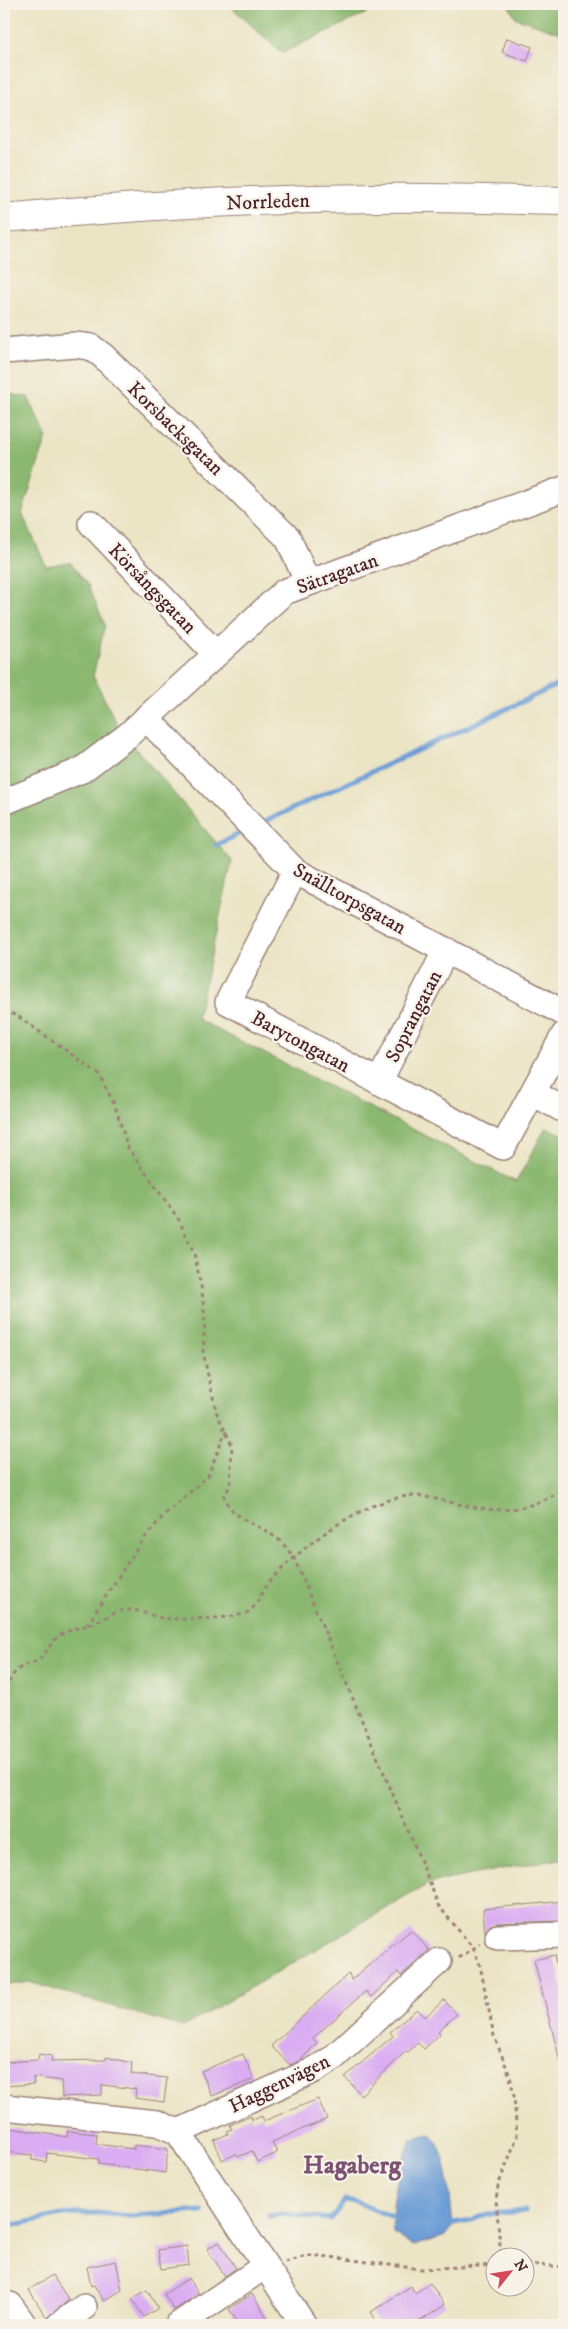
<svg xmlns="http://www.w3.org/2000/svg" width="568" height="2329" viewBox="0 0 568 2329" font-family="'IM FELL DW Pica',serif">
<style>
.forest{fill:#8bb86f;stroke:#6a6c4d}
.water{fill:#6c9dd6;stroke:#5b5e80}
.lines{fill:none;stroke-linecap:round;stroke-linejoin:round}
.stream{stroke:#6c9dd6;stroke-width:5}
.building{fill:#daadf2}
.minor-casing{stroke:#9a8278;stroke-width:28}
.major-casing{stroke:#9a8278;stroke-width:30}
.path{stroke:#9a8278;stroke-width:3;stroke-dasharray:4 4;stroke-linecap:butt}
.minor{stroke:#fff;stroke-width:25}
.major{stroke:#fff;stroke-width:28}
.labels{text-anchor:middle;stroke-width:4.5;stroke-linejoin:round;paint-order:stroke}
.street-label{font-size:20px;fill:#4a1f2b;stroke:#f7f3e8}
.district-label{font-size:25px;font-weight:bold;fill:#7c5171;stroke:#f7f3e8}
</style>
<rect width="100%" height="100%" fill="#f7f3e8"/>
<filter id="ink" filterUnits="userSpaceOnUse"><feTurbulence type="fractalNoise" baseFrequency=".02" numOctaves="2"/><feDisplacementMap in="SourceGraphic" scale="10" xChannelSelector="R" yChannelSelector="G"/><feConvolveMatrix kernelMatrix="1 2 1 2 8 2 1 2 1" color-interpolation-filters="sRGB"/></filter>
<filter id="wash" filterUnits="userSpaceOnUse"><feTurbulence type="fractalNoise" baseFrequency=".0096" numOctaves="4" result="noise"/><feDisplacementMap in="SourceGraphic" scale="20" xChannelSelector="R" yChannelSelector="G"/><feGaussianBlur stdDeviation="1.12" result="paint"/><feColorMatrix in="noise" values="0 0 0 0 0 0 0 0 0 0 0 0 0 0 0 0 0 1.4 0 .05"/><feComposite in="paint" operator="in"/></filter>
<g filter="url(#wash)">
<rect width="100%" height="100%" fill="#ebe4c5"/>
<path class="forest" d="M 228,4 L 386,4 L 282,53 Z
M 508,4 L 564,4 L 564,34 L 516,18 Z
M 4,393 L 28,397 L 47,437 L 22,513 L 46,566 L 70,562 L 88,585 L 105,625 L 93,676 L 120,730 L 232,861 L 197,1019 L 516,1182 L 546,1127 L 564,1135 L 564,1857 L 430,1883 L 183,2027 L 29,1982 L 4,1986 Z"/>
<path class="water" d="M 423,2135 L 433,2136 C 449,2155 450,2202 453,2226 L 446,2236 L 414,2246 L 393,2233 C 390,2199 399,2171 411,2140 Z"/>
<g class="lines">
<path class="stream" d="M 262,823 L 564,682
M 216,845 L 247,830
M 269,2216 L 283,2214 L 331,2219 L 345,2200 L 356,2202 L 392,2217
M 453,2223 L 472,2220 L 487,2214 L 525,2211
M 4,2227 L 62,2215 L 96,2213 L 132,2216 L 202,2211"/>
</g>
<g id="blocks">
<path class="building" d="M 507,38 L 532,47 L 527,61 L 502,52 Z
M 564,1901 L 564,1921 L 498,1923 L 490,1925 L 485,1932 L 483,1909 Z
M 411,1930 L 429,1950 L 401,1976 L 398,1972 L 371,1997 L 366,1991 L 313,2038 L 317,2043 L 300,2061 L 290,2065 L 271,2046 L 349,1973 L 351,1980 Z
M 554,1955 L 564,1995 L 564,2060 L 560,2061 L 534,1960 Z
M 444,2000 L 457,2014 L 438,2031 L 440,2034 L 424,2049 L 418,2043 L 408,2052 L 406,2051 L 361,2095 L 345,2077 L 393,2036 L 390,2032 L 417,2009 L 425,2017 Z
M 39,2054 L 52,2056 L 51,2061 L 106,2060 L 106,2057 L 132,2063 L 131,2074 L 167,2078 L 164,2102 L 135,2098 L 136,2089 L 102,2085 L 102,2095 L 62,2097 L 61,2081 L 33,2077 L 34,2084 L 4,2086 L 4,2062 L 38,2060 Z
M 243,2054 L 254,2079 L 212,2096 L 201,2071 Z
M 318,2099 L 327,2119 L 272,2142 L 277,2153 L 257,2162 L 252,2151 L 238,2157 L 236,2154 L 222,2160 L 214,2140 L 228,2134 L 227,2131 L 232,2129 L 230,2125 L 251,2116 L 252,2120 L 262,2116 L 264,2121 Z
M 4,2127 L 67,2137 L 68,2131 L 97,2134 L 96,2144 L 134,2149 L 134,2145 L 168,2149 L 165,2173 L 99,2164 L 99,2159 L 47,2153 L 46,2162 L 32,2160 L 32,2155 L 4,2152 Z
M 219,2242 L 236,2268 L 225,2276 L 207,2249 Z
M 187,2246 L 189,2265 L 161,2269 L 158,2250 Z
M 116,2261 L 122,2290 L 104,2301 L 94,2285 L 91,2286 L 87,2267 Z
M 52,2275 L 69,2300 L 47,2318 L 29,2290 Z
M 189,2278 L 199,2294 L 174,2310 L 164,2294 Z
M 430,2283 L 445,2305 L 414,2325 L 379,2325 L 371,2312 L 411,2286 L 415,2293 Z
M 147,2290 L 158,2308 L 144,2317 L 132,2299 Z
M 252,2294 L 272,2325 L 239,2325 L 229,2309 Z"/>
</g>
</g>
<g filter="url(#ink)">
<use href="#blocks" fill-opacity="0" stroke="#9a8278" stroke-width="1"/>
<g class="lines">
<defs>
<path id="minor" d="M 4,351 L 75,345 L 91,347 L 103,356 L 288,538 L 308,583
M 91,523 L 216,654
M 146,718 L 295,871 L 564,1013
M 4,802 L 82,770 L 127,736 L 284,592 L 564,489
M 295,871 L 228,1002 L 503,1147 L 564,1035
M 379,1082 L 446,950
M 533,1093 L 564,1110
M 498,1937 L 564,1935
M 4,2107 L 157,2123 L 178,2132 L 304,2325
M 178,2132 L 314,2070 L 332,2059 L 439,1961
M 10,2305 L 24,2325
M 59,2325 L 84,2307
M 178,2325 L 265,2266"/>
<path id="major" d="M 4,218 C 128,206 253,199 378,198 C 440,197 502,200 564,201"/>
</defs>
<use href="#minor" class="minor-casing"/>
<use href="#major" class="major-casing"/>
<path class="path" d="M 4,1010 L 19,1017 L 99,1074 L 115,1106 L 128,1148 L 179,1220 L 194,1253 L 202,1291 L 205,1322 L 203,1352 L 209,1380 L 217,1414 L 232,1445 L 230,1486 L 224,1496 C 231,1519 258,1524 275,1537 C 283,1542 289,1551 294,1558 L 430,1883 L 438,1905 L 473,1948 L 480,1965 L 494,2036 L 510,2076 L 514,2096 L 517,2137 L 498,2186 L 496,2200 L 501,2256
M 87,1625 L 142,1541 L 164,1515 L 208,1476 L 226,1431
M 4,1689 C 10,1682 12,1673 20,1668 C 26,1663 33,1665 40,1659 C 47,1653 51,1642 59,1636 C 70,1628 82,1628 94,1623 C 104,1619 115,1611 125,1610 C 137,1608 150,1616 162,1618 C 177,1620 237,1619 248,1612 C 259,1605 261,1591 269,1582 C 302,1547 350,1509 397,1498 C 415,1493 431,1498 449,1502 C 497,1513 521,1515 564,1489
M 459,1958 L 480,1944
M 285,2262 L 307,2256 L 323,2256 L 420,2269 L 496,2265
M 526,2264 L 564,2267"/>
<use href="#minor" class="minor"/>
<use href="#major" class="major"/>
</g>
</g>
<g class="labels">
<g class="street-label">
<text transform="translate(268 201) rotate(-2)" y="7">Norrleden</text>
<text transform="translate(176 428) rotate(44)" y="7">Korsbacksgatan</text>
<text transform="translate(337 573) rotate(-20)" y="7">Sätragatan</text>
<text transform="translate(153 588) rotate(46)" y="7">Körsångsgatan</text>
<text transform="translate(350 898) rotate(29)" y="7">Snälltorpsgatan</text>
<text transform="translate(413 1016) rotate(-63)" y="7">Soprangatan</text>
<text transform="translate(301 1041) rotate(28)" y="7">Barytongatan</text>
<text transform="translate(279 2083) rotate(-26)" y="7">Haggenvägen</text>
</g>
<g class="district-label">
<text x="352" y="2173">Hagaberg</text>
</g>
</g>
<rect width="568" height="2329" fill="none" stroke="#f7f3e8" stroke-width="20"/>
<g transform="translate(510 2272) rotate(60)"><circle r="24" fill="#f7f3e8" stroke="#b29e9c"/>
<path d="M0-4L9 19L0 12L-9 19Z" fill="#d1495b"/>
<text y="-8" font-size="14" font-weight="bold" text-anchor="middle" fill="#4a1f2b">N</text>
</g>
</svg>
